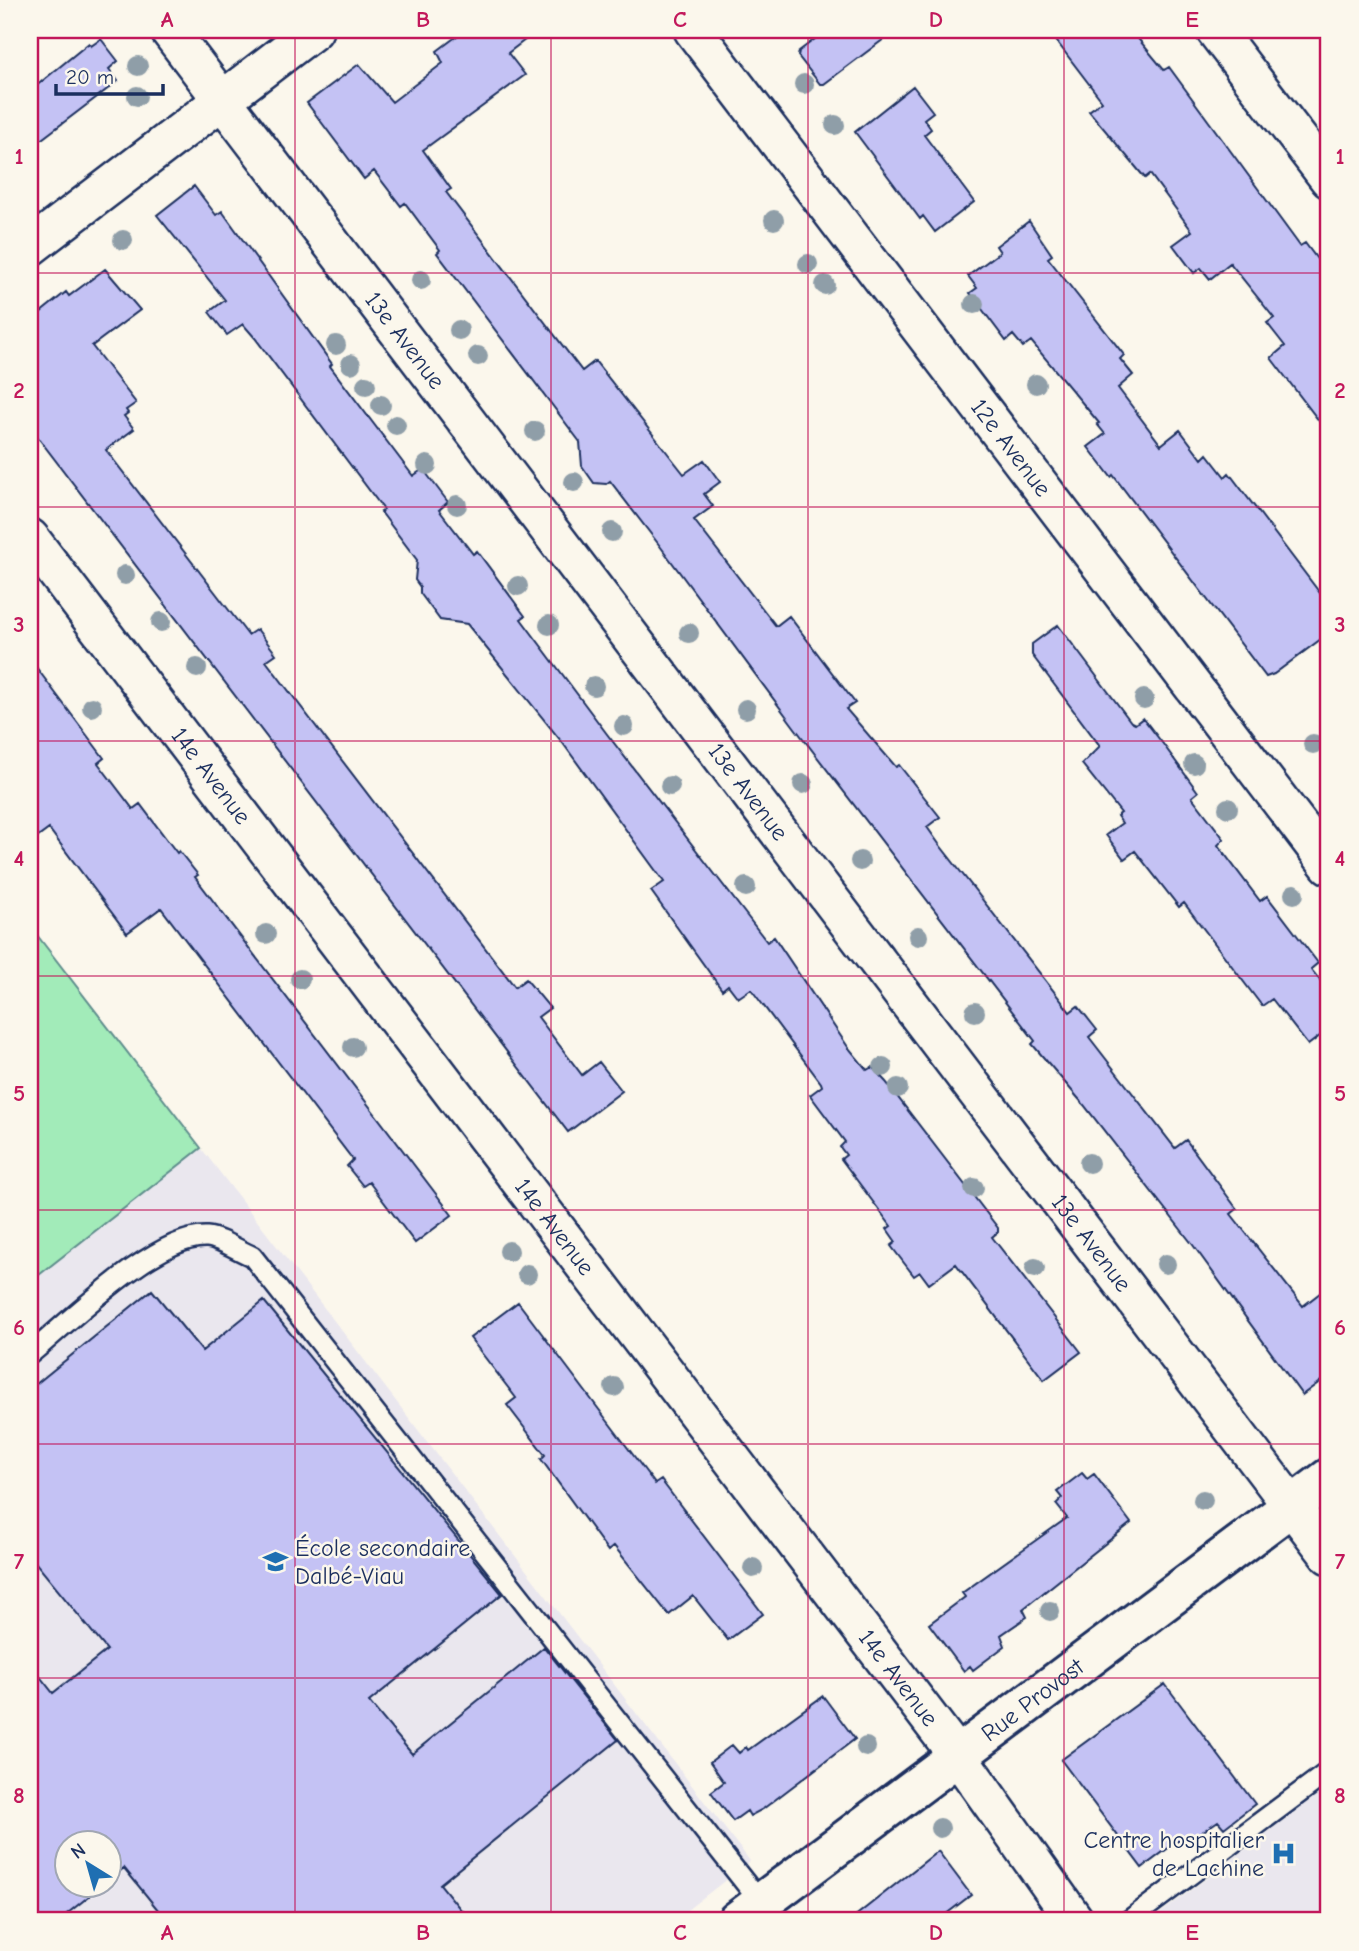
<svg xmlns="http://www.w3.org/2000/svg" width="1359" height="1951" viewBox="0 0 1359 1951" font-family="'Comic Neue',sans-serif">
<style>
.built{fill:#eae7ee;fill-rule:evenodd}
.green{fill:#a2ebb9;stroke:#5e8d8c;stroke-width:2}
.building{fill:#c4c2f4;stroke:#1b2f5e;stroke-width:2}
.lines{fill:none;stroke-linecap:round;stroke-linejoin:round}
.service-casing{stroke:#1b2f5e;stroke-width:24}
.minor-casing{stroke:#1b2f5e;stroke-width:42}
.tertiary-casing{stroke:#1b2f5e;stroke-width:44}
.service{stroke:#fbf7ec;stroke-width:19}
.minor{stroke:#fbf7ec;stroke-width:37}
.tertiary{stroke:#fbf7ec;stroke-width:38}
.tree{fill:#8f9ea8}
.grid{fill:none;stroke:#c2185b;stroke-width:2;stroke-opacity:0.55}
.labels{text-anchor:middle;stroke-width:5;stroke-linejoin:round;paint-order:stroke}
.street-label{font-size:24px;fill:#1b2f5e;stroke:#fbf7ec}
.poi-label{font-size:24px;fill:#1b2f5e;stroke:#fbf7ec;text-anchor:start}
.neatline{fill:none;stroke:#c2185b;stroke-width:2.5}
.grid-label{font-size:23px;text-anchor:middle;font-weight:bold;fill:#c2185b}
</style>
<rect width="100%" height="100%" fill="#fbf7ec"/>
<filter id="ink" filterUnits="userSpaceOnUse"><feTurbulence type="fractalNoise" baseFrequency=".0143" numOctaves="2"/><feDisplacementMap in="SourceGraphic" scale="14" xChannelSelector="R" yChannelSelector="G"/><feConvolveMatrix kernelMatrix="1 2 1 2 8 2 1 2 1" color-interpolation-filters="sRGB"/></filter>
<g filter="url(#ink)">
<path class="built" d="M 201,1148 L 750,1861 L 673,1921 L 30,1921 L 30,1282 ZM 66,1842 L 108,1842 L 108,1884 L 66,1884 Z
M 1329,1786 L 1329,1921 L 1150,1921 Z"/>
<path class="green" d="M 30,926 L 201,1148 L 30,1282 Z"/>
<path class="building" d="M 465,30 L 538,30 L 508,53 L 525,75 L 423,150 L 451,189 L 446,192 L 582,371 L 595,361 L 684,474 L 704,460 L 720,482 L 704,494 L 713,506 L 694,520 L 776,626 L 789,616 L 855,703 L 846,709 L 896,767 L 899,765 L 940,817 L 927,827 L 939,844 L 1070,1012 L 1078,1006 L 1097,1030 L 1089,1037 L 1175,1148 L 1186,1140 L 1237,1209 L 1231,1214 L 1303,1306 L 1329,1286 L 1329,1375 L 1302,1395 L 1193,1245 L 1084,1105 L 1032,1044 L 1035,1041 L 795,728 L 660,546 L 610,481 L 606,484 L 594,483 L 582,466 L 580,442 L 437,253 L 440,250 L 405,203 L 401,206 L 374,171 L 364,179 L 307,103 L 359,64 L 392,102 L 443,63 L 437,51 Z
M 827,30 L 896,30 L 824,84 L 820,84 L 798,56 L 799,51 Z
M 1048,30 L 1131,30 L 1164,70 L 1169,67 L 1300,246 L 1305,243 L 1329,275 L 1329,434 L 1271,358 L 1285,346 L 1267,323 L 1274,318 L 1230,263 L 1210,279 L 1201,268 L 1194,273 L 1173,245 L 1192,231 L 1150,174 L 1145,178 L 1089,111 L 1102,101 Z
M 101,39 L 118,61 L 109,69 L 118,81 L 30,148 L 30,91 L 89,43 L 91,46 Z
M 913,86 L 933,112 L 924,119 L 931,129 L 924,135 L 974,202 L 935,232 L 923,216 L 920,219 L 855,132 Z
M 194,186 L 216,215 L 222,211 L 332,364 L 330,366 L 413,476 L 423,469 L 448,502 L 439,510 L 473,554 L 477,551 L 525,616 L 521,619 L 607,734 L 767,942 L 774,937 L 848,1047 L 867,1070 L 872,1067 L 886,1082 L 998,1228 L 998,1232 L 992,1237 L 1081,1352 L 1044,1380 L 956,1264 L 929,1284 L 920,1272 L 914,1276 L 891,1246 L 896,1242 L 887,1229 L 891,1226 L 841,1159 L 846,1155 L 840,1147 L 845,1142 L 810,1095 L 822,1086 L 821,1083 L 751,989 L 738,998 L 728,985 L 722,990 L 651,891 L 664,882 L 562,742 L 467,624 L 440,620 L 420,593 L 420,587 L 415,580 L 417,560 L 381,512 L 384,510 L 255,338 L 243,324 L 227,335 L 209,312 L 225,300 L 157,215 Z
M 1029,221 L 1052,255 L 1048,258 L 1124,355 L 1120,359 L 1133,375 L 1118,388 L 1161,445 L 1180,430 L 1202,459 L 1207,454 L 1225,477 L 1229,473 L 1329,605 L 1329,633 L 1274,674 L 1266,677 L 1113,475 L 1111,477 L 1088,447 L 1105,434 L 1097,424 L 1099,423 L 1031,341 L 1023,347 L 1013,335 L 1006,341 L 970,293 L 977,288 L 968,276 L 1000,252 L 996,246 Z
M 105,269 L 140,310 L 92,346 L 136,403 L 126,410 L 128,413 L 124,416 L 134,429 L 106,450 L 248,635 L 257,629 L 276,654 L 266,661 L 515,987 L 526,979 L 550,1008 L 538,1017 L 582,1075 L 599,1062 L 622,1091 L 568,1132 L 30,427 L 30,321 L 66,292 L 69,296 Z
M 1058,625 L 1131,722 L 1135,724 L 1143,718 L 1163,744 L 1198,792 L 1192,797 L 1224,839 L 1218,845 L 1260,901 L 1267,896 L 1318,963 L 1311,969 L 1329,992 L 1329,1029 L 1308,1045 L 1272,999 L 1262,1006 L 1184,903 L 1179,907 L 1135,851 L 1124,859 L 1106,835 L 1122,823 L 1117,816 L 1121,813 L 1082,764 L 1100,746 L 1032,655 L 1032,644 Z
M 30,659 L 104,758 L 98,763 L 133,809 L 140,804 L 177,853 L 179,851 L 198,875 L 195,877 L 452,1215 L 415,1243 L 369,1182 L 363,1186 L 347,1166 L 353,1160 L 161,908 L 127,933 L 49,829 L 30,843 Z
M 152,1290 L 202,1351 L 264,1301 L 502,1594 L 369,1702 L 412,1754 L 544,1647 L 618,1740 L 440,1884 L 470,1921 L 167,1921 L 124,1868 L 108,1880 L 108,1843 L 66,1843 L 66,1885 L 103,1885 L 58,1921 L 30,1921 L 30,1664 L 53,1693 L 107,1650 L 30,1556 L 30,1389 Z
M 518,1302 L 655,1484 L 661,1480 L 763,1614 L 728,1640 L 693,1596 L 669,1615 L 614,1546 L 608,1551 L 541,1459 L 545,1455 L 507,1405 L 516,1398 L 470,1338 Z
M 1082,1473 L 1087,1479 L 1094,1474 L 1131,1523 L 1023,1609 L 1027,1617 L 1001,1635 L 1005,1646 L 973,1670 L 970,1666 L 964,1671 L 929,1624 L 965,1597 L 962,1593 L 1067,1518 L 1056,1504 L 1062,1498 L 1057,1492 Z
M 1165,1684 L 1255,1804 L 1224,1828 L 1218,1821 L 1183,1845 L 1179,1840 L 1142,1868 L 1061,1760 Z
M 823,1696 L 855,1739 L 763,1809 L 750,1816 L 747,1811 L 733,1821 L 711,1792 L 724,1782 L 710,1762 L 732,1745 L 739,1753 L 746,1747 L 748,1750 Z
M 938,1851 L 971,1895 L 937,1921 L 849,1921 Z"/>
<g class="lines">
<defs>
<path id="service" d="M 30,1354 C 69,1322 157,1234 207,1237 C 220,1238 239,1251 252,1256 L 761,1903
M 1128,1921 L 1329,1771"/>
<g id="minor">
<path id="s1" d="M 169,30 L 1329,1555"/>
<path id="s2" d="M 693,30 L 1329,865"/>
<path d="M 1215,30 L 1329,179"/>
<path d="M 30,247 L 314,30"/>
<path id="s3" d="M 30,538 L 958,1756 L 1075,1921"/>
</g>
<g id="tertiary">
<path id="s4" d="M 737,1921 L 1329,1478"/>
</g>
</defs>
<use href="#service" class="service-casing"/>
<use href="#minor" class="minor-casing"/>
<use href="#tertiary" class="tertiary-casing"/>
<use href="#service" class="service"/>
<use href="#minor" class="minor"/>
<use href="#tertiary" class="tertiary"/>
</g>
<g class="tree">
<circle cx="138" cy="66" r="10"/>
<circle cx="804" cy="84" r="10"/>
<circle cx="137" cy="96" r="10"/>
<circle cx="835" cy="125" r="10"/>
<circle cx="774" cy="220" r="10"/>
<circle cx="123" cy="240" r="10"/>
<circle cx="808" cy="264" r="10"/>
<circle cx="421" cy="280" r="10"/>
<circle cx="825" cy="285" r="10"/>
<circle cx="974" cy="304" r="10"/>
<circle cx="459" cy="330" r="10"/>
<circle cx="336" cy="345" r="10"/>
<circle cx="478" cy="356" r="10"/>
<circle cx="351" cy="364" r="10"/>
<circle cx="1036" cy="384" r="10"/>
<circle cx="366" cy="385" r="10"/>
<circle cx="381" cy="405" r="10"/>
<circle cx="396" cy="425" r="10"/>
<circle cx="535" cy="431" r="10"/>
<circle cx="427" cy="465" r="10"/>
<circle cx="574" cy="482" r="10"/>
<circle cx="457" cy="505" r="10"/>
<circle cx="612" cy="532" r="10"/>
<circle cx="125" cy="575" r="10"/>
<circle cx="518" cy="586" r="10"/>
<circle cx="161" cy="622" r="10"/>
<circle cx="549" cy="625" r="10"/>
<circle cx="689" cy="633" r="10"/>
<circle cx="197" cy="668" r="10"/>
<circle cx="594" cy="686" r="10"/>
<circle cx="1144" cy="699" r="10"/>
<circle cx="92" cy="707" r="10"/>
<circle cx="746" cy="709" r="10"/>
<circle cx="624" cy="726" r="10"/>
<circle cx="1313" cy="744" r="10"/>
<circle cx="1194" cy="764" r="10"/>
<circle cx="803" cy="784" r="10"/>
<circle cx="670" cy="786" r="10"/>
<circle cx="1228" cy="808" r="10"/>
<circle cx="860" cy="861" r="10"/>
<circle cx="746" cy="887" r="10"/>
<circle cx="1294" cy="894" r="10"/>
<circle cx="266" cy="934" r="10"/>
<circle cx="918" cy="936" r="10"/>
<circle cx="300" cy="979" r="10"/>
<circle cx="975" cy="1012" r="10"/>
<circle cx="353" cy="1047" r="10"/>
<circle cx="883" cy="1067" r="10"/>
<circle cx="898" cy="1088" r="10"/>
<circle cx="1089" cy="1163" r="10"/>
<circle cx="974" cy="1188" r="10"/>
<circle cx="509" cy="1251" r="10"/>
<circle cx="1166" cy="1264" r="10"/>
<circle cx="1035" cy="1268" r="10"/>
<circle cx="527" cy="1274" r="10"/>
<circle cx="614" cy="1387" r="10"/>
<circle cx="1203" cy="1500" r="10"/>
<circle cx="753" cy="1568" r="10"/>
<circle cx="1050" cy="1611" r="10"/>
<circle cx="866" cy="1747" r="10"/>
<circle cx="940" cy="1828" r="10"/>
</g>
</g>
<path class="grid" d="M 295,30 L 295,1921M 551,30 L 551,1921M 808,30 L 808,1921M 1064,30 L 1064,1921M 30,273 L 1329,273M 30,507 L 1329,507M 30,741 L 1329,741M 30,976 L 1329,976M 30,1210 L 1329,1210M 30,1444 L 1329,1444M 30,1678 L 1329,1678"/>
<defs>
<symbol id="school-bare" viewBox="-9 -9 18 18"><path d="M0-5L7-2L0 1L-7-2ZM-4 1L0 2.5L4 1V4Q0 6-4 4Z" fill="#1f6fb2" stroke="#fbf7ec" stroke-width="2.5" paint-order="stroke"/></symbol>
<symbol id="hospital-bare" viewBox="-9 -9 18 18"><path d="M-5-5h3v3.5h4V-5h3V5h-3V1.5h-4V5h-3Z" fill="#1f6fb2" stroke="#fbf7ec" stroke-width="2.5" paint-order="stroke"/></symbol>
</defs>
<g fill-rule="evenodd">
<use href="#school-bare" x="258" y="1544" width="35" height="35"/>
<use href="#hospital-bare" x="1266" y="1836" width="35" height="35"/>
</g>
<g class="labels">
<g class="street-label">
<text dy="8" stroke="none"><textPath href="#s1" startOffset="390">13e Avenue</textPath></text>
<text dy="8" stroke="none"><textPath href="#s2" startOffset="525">12e Avenue</textPath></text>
<text dy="8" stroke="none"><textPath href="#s3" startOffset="299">14e Avenue</textPath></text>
<text dy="8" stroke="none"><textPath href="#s1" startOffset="957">13e Avenue</textPath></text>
<text dy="8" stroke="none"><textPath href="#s3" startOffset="866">14e Avenue</textPath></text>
<text dy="8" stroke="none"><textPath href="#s1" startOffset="1524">13e Avenue</textPath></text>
<text dy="8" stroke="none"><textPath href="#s3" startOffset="1433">14e Avenue</textPath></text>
<text dy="8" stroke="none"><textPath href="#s4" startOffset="369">Rue Provost</textPath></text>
</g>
<g class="poi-label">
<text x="295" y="1556">École secondaire<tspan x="295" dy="28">Dalbé-Viau</tspan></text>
<text x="1264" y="1848" text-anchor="end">Centre hospitalier<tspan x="1264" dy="28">de Lachine</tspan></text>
</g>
</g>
<rect width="1359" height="1951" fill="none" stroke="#fbf7ec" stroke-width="77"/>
<g transform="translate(88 1864) rotate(323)"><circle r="33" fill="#fbf7ec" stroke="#a1a7b3" stroke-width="2"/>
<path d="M0-5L12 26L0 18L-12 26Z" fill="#1f6fb2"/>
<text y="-10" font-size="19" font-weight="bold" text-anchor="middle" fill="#1b2f5e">N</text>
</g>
<path d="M56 84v10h107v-10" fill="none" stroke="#1b2f5e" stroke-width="3.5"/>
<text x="66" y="84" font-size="21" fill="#1b2f5e" stroke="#fbf7ec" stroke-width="5" paint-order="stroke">20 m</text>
<rect x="38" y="38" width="1282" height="1874" class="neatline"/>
<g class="grid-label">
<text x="167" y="27">A</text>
<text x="423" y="27">B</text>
<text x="680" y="27">C</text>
<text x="936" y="27">D</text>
<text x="1192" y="27">E</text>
<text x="19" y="164">1</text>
<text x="1340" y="164">1</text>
<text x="19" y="398">2</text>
<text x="1340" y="398">2</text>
<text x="19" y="632">3</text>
<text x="1340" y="632">3</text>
<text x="19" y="866">4</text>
<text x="1340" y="866">4</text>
<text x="19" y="1101">5</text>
<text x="1340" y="1101">5</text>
<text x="19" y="1335">6</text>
<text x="1340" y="1335">6</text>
<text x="19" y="1569">7</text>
<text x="1340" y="1569">7</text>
<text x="19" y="1803">8</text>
<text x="1340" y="1803">8</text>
<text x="167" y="1940">A</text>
<text x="423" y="1940">B</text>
<text x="680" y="1940">C</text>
<text x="936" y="1940">D</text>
<text x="1192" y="1940">E</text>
</g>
</svg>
